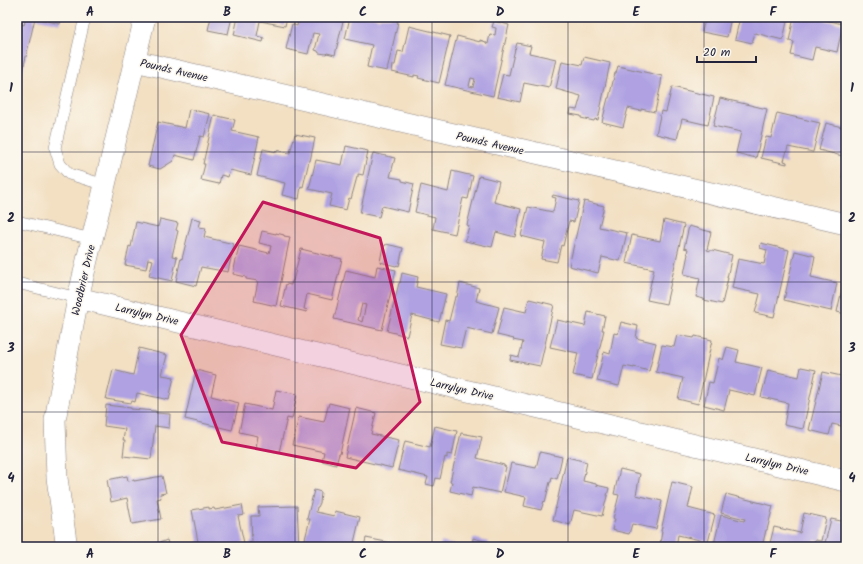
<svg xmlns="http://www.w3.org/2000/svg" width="863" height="564" viewBox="0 0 863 564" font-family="Kalam,sans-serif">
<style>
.building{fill:#afa1e2;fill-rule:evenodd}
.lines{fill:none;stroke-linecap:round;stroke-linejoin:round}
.lane-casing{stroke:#8a817f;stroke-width:12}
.street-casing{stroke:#8a817f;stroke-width:22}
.lane{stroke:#fff;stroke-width:11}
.street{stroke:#fff;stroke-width:21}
.marked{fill:#c2185b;fill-opacity:0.2;stroke:#c2185b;stroke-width:3;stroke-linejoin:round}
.grid{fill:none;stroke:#22223b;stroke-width:1;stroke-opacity:0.55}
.labels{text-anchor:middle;stroke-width:3;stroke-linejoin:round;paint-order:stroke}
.street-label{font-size:11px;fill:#22223b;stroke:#fbf7ec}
.neatline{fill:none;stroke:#22223b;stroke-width:1.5}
.grid-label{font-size:13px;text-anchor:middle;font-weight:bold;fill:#22223b}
</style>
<rect width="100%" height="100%" fill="#fbf7ec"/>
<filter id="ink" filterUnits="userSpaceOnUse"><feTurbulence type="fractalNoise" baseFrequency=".025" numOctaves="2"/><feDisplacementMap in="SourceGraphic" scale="8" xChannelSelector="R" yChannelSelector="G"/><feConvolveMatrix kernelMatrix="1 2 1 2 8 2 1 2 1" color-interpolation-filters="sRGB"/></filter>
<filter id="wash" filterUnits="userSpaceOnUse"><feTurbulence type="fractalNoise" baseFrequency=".012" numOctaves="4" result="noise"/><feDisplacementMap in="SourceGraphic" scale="16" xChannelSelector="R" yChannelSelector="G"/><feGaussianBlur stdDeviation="0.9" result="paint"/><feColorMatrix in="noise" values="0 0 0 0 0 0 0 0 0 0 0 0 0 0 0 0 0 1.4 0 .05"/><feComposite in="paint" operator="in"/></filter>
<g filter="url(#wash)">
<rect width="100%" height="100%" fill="#f3e0c3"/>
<g id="blocks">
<path class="building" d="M 26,17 L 62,17 L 60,24 L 35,18 L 21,78 L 17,77 L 17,23 L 24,25 Z
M 211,17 L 232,17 L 228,34 L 208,30 Z
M 238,17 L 287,17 L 285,26 L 260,21 L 257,36 L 264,38 L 263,42 L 234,35 Z
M 299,17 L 344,17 L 335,55 L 327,53 L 326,54 L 319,53 L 318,51 L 315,50 L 319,34 L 313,33 L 308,54 L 286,49 L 292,24 L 297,26 Z
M 350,17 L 373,17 L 379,19 L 380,17 L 398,17 L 397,22 L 398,22 L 387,71 L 367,67 L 372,45 L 345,39 Z
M 698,17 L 731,17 L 727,37 L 702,32 L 705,19 Z
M 740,17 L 788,17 L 783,40 L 755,33 L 752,43 L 735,39 Z
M 794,17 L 816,17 L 816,18 L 843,24 L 837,52 L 815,47 L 812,60 L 791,55 L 794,42 L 789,41 Z
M 494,21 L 509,25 L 493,96 L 445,85 L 457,36 L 480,42 L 480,40 L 486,42 L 486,43 L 488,44 L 490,34 L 495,35 L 496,28 L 492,27 ZM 471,78 L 475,79 L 473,87 L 469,86 Z
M 409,26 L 450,36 L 439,83 L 418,78 L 419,76 L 414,75 L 414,77 L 392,72 L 393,65 L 395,65 L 398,51 L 403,52 Z
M 845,39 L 846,39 L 846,54 L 842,53 Z
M 517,43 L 531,46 L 529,53 L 556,59 L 549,88 L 524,83 L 520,102 L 497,97 L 503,74 L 509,75 L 515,49 L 515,50 Z
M 584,57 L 610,63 L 598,120 L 595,119 L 594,121 L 581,118 L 581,116 L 570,114 L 571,109 L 577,110 L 581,96 L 556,89 L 562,61 L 582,65 Z
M 618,66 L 662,76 L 661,83 L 661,84 L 655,112 L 641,109 L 641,111 L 628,108 L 623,127 L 602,122 L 608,98 L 609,98 L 615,73 L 616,73 Z
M 672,87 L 714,97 L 708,125 L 682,119 L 677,139 L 656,134 L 661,111 L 666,112 Z
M 720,98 L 767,109 L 756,158 L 736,153 L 741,132 L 713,126 Z
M 189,109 L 210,114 L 204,137 L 200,136 L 194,160 L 175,155 L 173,161 L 160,169 L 148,166 L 158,122 L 185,128 Z
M 777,113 L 820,123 L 813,152 L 788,147 L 784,161 L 787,162 L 787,164 L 761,158 L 766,137 L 771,138 Z
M 214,115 L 235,120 L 232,131 L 259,137 L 251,175 L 230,170 L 228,177 L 221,175 L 219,184 L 201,180 L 205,164 L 203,164 Z
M 826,123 L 846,128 L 846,157 L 819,150 Z
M 295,134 L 315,138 L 310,161 L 309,161 L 303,187 L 301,186 L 299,199 L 282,195 L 285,183 L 257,176 L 263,149 L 277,152 L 277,150 L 290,153 Z
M 346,146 L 368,151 L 363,175 L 358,174 L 358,177 L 357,177 L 351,199 L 349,198 L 346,210 L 329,206 L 332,194 L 309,189 L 316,160 L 342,165 Z
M 373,153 L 395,158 L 390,177 L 402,179 L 402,181 L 414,184 L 408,212 L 382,206 L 379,217 L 360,213 Z
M 845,162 L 846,163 L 846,179 L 842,178 Z
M 452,171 L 473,176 L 468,199 L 463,198 L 455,234 L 433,229 L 435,217 L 415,212 L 421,185 L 448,192 Z
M 479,176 L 499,181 L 494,202 L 521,209 L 515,237 L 496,232 L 492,247 L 465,241 L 469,226 L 467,225 Z
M 553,195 L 579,201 L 574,222 L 569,221 L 563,246 L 561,245 L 557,262 L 541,259 L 545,242 L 521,236 L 528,207 L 553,212 L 556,198 L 552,197 Z
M 584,201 L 604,206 L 599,227 L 627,233 L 620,261 L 602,257 L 598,273 L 569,266 Z
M 192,218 L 201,220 L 199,227 L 206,228 L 204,237 L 234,244 L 228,272 L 201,267 L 196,286 L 176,281 L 181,258 L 182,259 Z
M 160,219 L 178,223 L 176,230 L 178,231 L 172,256 L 177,257 L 172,281 L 149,276 L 153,260 L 148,259 L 146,269 L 125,265 L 129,246 L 131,247 L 136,222 L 158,227 Z
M 664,220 L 684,225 L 666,304 L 647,300 L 654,269 L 626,263 L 632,235 L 660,241 Z
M 689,226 L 711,232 L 707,250 L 711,251 L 712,250 L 732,255 L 727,278 L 728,278 L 722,304 L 704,300 L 704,299 L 696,297 L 700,278 L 684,274 L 688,254 L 687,253 L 688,249 L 684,248 Z
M 262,231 L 276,234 L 276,233 L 284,235 L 284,236 L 290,237 L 276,306 L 254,301 L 258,281 L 246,279 L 246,277 L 233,274 L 239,246 L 269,253 L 271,246 L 259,243 Z
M 761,243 L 789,250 L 774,317 L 755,313 L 760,294 L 732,288 L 738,259 L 764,264 L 767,250 L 760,248 Z
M 386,244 L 403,248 L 399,266 L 397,265 L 396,266 L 380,262 L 383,246 L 385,246 Z
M 301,249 L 342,259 L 332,300 L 307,294 L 304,309 L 308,310 L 307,312 L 281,306 L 286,284 L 291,285 L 292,281 L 293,281 Z
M 795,251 L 815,256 L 811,277 L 837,283 L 831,311 L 784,300 Z
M 377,266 L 396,270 L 382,330 L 334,319 L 346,270 L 375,277 ZM 362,304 L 366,305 L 362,322 L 358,320 Z
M 402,273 L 418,277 L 416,287 L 446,294 L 439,322 L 412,315 L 407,336 L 387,331 L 399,283 L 400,283 Z
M 845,275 L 846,275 L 846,314 L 837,312 Z
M 460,283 L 479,288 L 476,301 L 499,307 L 492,334 L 466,328 L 461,348 L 440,344 L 445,320 L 449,321 L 455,297 L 457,297 Z
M 529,299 L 554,305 L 540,366 L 510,360 L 511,355 L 519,357 L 523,342 L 513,340 L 514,339 L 497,335 L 504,307 L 526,312 Z
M 588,312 L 605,316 L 602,330 L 604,330 L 592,379 L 573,375 L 578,353 L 550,347 L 557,320 L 585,326 Z
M 621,322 L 638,326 L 636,338 L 656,343 L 649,371 L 634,367 L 634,368 L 624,366 L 619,386 L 597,381 L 604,352 L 610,354 L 614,333 L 618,334 Z
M 677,335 L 694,338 L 695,336 L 712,340 L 698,404 L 678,399 L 683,378 L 656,372 L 662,345 L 674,347 Z
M 727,347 L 739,350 L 736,362 L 762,368 L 755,396 L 729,390 L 724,410 L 704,405 L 709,382 L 713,383 L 719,358 L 723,360 Z
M 139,348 L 167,355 L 162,375 L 174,377 L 169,400 L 137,393 L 135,402 L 132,401 L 131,403 L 106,399 L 113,370 L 133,375 Z
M 801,367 L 816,370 L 803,429 L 784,425 L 788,403 L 761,397 L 768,370 L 799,377 Z
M 196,370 L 216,375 L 211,396 L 239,403 L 232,430 L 185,419 Z
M 823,372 L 846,377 L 846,427 L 832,424 L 829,435 L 809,430 Z
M 276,390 L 297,394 L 292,419 L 287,418 L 279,452 L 256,447 L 258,436 L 239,432 L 245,404 L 272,410 Z
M 329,403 L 350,408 L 340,454 L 339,454 L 336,465 L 322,461 L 324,452 L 292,445 L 299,417 L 324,422 Z
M 106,405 L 131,408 L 131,409 L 156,411 L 156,413 L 170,414 L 169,428 L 155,426 L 151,459 L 123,456 L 125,440 L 123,440 L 125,429 L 104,426 Z
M 356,408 L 376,413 L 371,434 L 399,440 L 392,468 L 345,457 Z
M 435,426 L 457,431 L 452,455 L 447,454 L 447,458 L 445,457 L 440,479 L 436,478 L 434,486 L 426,484 L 428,477 L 398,470 L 405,441 L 430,447 Z
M 461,433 L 482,437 L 477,458 L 504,465 L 504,466 L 506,467 L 500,493 L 473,487 L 471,496 L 450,491 L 452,482 L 450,482 Z
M 540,452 L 562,457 L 557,479 L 552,477 L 551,482 L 550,482 L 545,502 L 544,501 L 541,510 L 524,506 L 526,497 L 504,492 L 511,463 L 536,468 Z
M 567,457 L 587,462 L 583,481 L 596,484 L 596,485 L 609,488 L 602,516 L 574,510 L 570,525 L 553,520 Z
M 620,469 L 640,474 L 636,495 L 662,501 L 656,529 L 632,524 L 629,534 L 612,530 L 615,519 L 613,519 L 619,495 L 614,494 Z
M 127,476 L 128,481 L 134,480 L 134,481 L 162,476 L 166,493 L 160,494 L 161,498 L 157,499 L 161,519 L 132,524 L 127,498 L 111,502 L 107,480 Z
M 672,482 L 693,487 L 688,508 L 715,515 L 708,542 L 678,535 L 676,547 L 660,544 L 662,531 L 661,531 Z
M 314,490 L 321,492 L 320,503 L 318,507 L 317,507 L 316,512 L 334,516 L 335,511 L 360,517 L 353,547 L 303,547 L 310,519 L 307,519 Z
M 726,494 L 773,506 L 767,530 L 766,530 L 762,547 L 727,547 L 714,544 L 721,515 L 744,521 L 745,519 L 721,513 Z
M 242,505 L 244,515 L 238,516 L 244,543 L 224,547 L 199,547 L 192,510 L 209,507 L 209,509 L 214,508 L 215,510 Z
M 297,506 L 299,545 L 272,546 L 272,547 L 250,547 L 250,542 L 252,542 L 251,516 L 259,516 L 258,507 Z
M 804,513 L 826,518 L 821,541 L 815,540 L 813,547 L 769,547 L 774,527 L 800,533 Z
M 831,519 L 846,522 L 846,547 L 824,547 Z
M 366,538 L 406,546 L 405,547 L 364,547 Z
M 473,538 L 488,542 L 487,547 L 472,547 Z
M 167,540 L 169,547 L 149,547 Z
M 441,542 L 458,546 L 458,547 L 440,547 Z"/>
</g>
</g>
<g filter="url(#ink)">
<use href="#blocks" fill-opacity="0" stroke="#8a817f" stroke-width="1"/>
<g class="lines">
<defs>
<path id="lane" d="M 85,17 L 55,148 L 60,164 L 69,174 L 105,185
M 17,221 L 92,239
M 17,283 L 78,298"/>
<path id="street" d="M 135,61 L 846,224
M 78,298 L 846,481
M 68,547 L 66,541 L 57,478 L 55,420 L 78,298 L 145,17"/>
</defs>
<use href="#lane" class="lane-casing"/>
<use href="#street" class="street-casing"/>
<use href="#lane" class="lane"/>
<use href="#street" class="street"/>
</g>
</g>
<path class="marked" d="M 263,202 L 380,238 L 420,402 L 356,468 L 222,442 L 181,335 Z"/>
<path class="grid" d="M 158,17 L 158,547M 295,17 L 295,547M 432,17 L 432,547M 568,17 L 568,547M 704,17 L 704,547M 17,152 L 846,152M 17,282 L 846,282M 17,412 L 846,412"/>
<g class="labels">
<g class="street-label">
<text transform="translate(174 70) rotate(13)" y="4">Pounds Avenue</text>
<text transform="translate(490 143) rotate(13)" y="4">Pounds Avenue</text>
<text transform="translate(83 280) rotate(-77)" y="4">Woodbrier Drive</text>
<text transform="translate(147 314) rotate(13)" y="4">Larrylyn Drive</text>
<text transform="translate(462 389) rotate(13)" y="4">Larrylyn Drive</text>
<text transform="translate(777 464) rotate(13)" y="4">Larrylyn Drive</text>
</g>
</g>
<rect width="863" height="564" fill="none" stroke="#fbf7ec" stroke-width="44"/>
<path d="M697 56v6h59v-6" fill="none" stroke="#22223b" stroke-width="2"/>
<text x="703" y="56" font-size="12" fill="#22223b" stroke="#fbf7ec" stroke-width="3" paint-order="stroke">20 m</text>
<rect x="22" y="22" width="819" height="520" class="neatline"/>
<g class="grid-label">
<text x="90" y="16">A</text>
<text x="227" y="16">B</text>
<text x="363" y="16">C</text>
<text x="500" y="16">D</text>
<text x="636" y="16">E</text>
<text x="773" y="16">F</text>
<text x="11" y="92">1</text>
<text x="852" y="92">1</text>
<text x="11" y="222">2</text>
<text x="852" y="222">2</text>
<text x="11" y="352">3</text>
<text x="852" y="352">3</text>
<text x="11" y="482">4</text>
<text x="852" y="482">4</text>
<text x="90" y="558">A</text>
<text x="227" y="558">B</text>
<text x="363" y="558">C</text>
<text x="500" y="558">D</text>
<text x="636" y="558">E</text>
<text x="773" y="558">F</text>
</g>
</svg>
